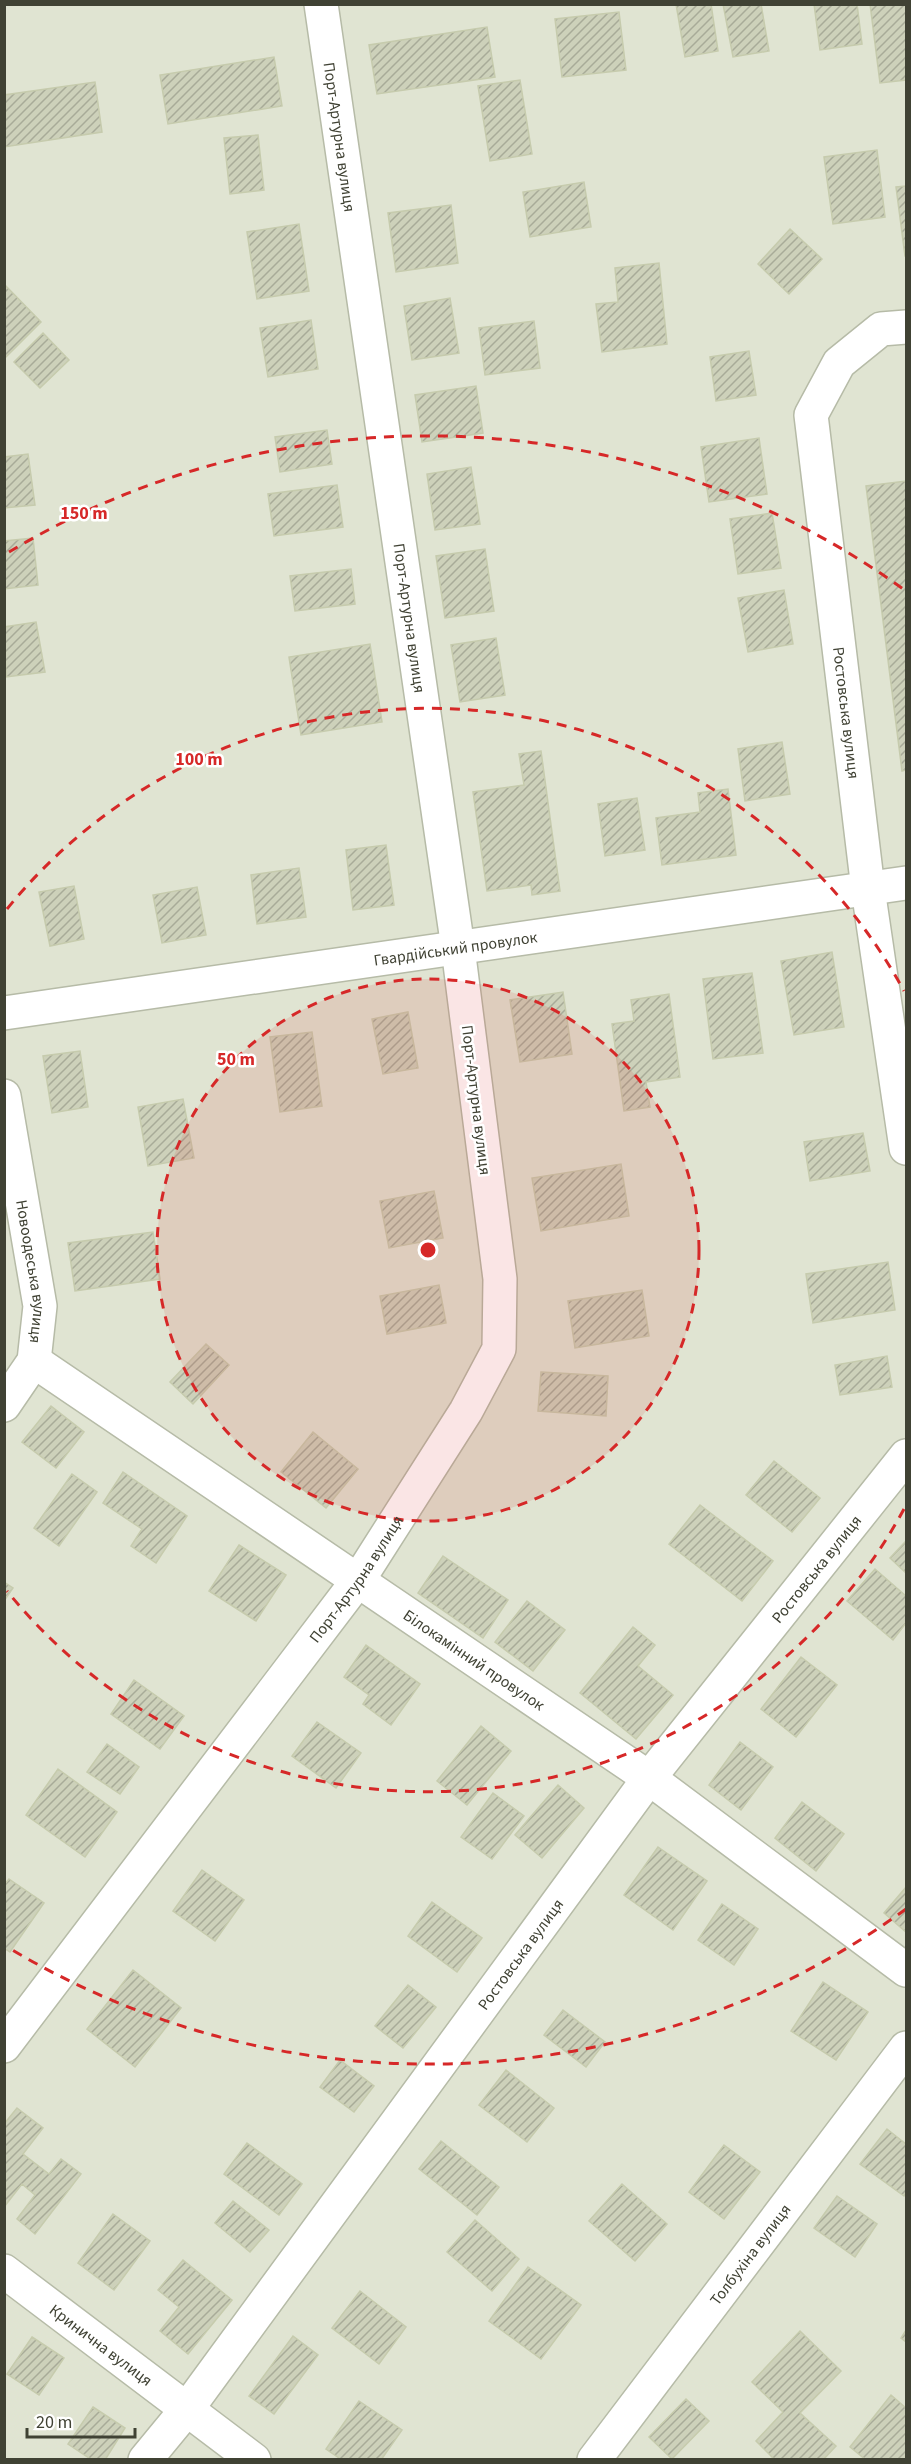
<svg xmlns="http://www.w3.org/2000/svg" width="911" height="2464" viewBox="0 0 911 2464" font-family="'Source Sans 3',sans-serif">
<style>
.residential{fill:#e0e4d2}
.building{fill:url(#building-hatch);stroke:#c6cbad;stroke-width:1.5}
.lines{fill:none;stroke-linecap:round;stroke-linejoin:round}
.street-casing{stroke:#b6bba7;stroke-width:36}
.street{stroke:#fff;stroke-width:33}
.ring{fill:none;stroke:#d62828;stroke-width:3;stroke-dasharray:10 8}
.labels{text-anchor:middle;stroke-width:5;stroke-linejoin:round;paint-order:stroke}
.street-label{font-size:16px;fill:#404234;stroke:#fff}
.centre{fill:#d62828;stroke:#fff;stroke-width:3}
.ring-label{font-size:18px;text-anchor:middle;font-weight:bold;fill:#d62828;stroke:#fff;stroke-width:5;stroke-linejoin:round;paint-order:stroke}
</style>
<defs>
<pattern id="building-hatch" width="6" height="6" patternUnits="userSpaceOnUse" patternTransform="scale(1.5)"><rect width="6" height="6" fill="#cdd1ba"/><path d="M-1 1l2-2M0 6l6-6M5 7l2-2" fill="none" stroke="#a8ab98"/></pattern>
</defs>
<rect width="100%" height="100%" fill="#edf0e3"/>
<path class="residential" d="M 5,5 L 906,5 L 906,2459 L 5,2459 Z"/>
<path class="building" d="M 676,4 L 711,4 L 718,51 L 685,57 Z
M 723,4 L 761,4 L 769,51 L 733,57 Z
M 814,4 L 857,4 L 862,44 L 820,50 Z
M 870,4 L 906,4 L 906,80 L 880,83 Z
M 619,12 L 626,70 L 562,77 L 555,19 Z
M 487,27 L 495,77 L 377,94 L 369,45 Z
M 274,57 L 282,106 L 168,124 L 160,75 Z
M 520,80 L 532,154 L 490,161 L 478,86 Z
M 95,82 L 102,132 L 4,147 L 4,95 Z
M 258,135 L 264,190 L 230,194 L 224,138 Z
M 877,150 L 885,217 L 833,224 L 824,157 Z
M 584,182 L 591,227 L 530,237 L 523,192 Z
M 906,186 L 906,256 L 905,256 L 896,187 Z
M 451,205 L 458,263 L 396,272 L 388,213 Z
M 299,224 L 309,291 L 257,299 L 247,232 Z
M 790,229 L 822,259 L 789,294 L 758,264 Z
M 659,263 L 667,344 L 602,352 L 596,304 L 618,302 L 615,268 Z
M 4,284 L 41,322 L 6,357 L 4,355 Z
M 450,298 L 459,353 L 412,360 L 404,306 Z
M 311,320 L 318,369 L 268,377 L 260,328 Z
M 534,321 L 540,368 L 485,375 L 479,328 Z
M 43,333 L 69,360 L 40,388 L 14,362 Z
M 749,351 L 756,395 L 716,401 L 710,357 Z
M 476,386 L 483,433 L 422,442 L 415,395 Z
M 327,430 L 332,464 L 280,472 L 275,437 Z
M 759,438 L 767,494 L 709,502 L 701,447 Z
M 28,454 L 35,505 L 4,508 L 4,457 Z
M 471,467 L 480,524 L 435,530 L 427,474 Z
M 906,481 L 906,770 L 902,771 L 866,486 Z
M 337,485 L 343,527 L 274,536 L 268,494 Z
M 772,513 L 781,568 L 738,574 L 730,519 Z
M 33,538 L 38,585 L 4,589 L 4,541 Z
M 485,549 L 494,611 L 445,618 L 436,556 Z
M 351,569 L 355,604 L 295,611 L 290,576 Z
M 784,590 L 793,644 L 748,652 L 738,598 Z
M 36,622 L 45,672 L 6,677 L 4,627 Z
M 496,638 L 505,695 L 460,702 L 451,645 Z
M 370,644 L 382,722 L 301,735 L 289,657 Z
M 782,742 L 790,794 L 745,801 L 738,749 Z
M 541,751 L 560,891 L 532,895 L 531,885 L 487,891 L 473,792 L 524,785 L 519,754 Z
M 728,789 L 736,855 L 662,865 L 656,818 L 700,812 L 698,793 Z
M 637,798 L 645,850 L 605,856 L 598,804 Z
M 386,845 L 394,905 L 353,910 L 346,850 Z
M 299,868 L 306,917 L 257,924 L 251,875 Z
M 74,886 L 84,939 L 50,946 L 39,892 Z
M 197,887 L 206,935 L 162,943 L 153,895 Z
M 832,952 L 844,1027 L 794,1035 L 781,961 Z
M 752,973 L 763,1053 L 713,1059 L 703,979 Z
M 563,992 L 572,1054 L 520,1062 L 510,1000 Z
M 669,994 L 680,1077 L 646,1082 L 650,1107 L 624,1111 L 612,1024 L 634,1021 L 631,1000 Z
M 408,1012 L 418,1068 L 383,1074 L 372,1019 Z
M 312,1032 L 322,1106 L 280,1112 L 270,1037 Z
M 80,1051 L 88,1107 L 52,1113 L 43,1056 Z
M 183,1099 L 194,1158 L 148,1166 L 138,1107 Z
M 863,1133 L 870,1171 L 810,1181 L 804,1142 Z
M 621,1164 L 629,1216 L 541,1231 L 532,1178 Z
M 434,1191 L 443,1238 L 389,1248 L 380,1201 Z
M 153,1232 L 160,1279 L 75,1291 L 68,1243 Z
M 888,1262 L 895,1310 L 813,1323 L 806,1274 Z
M 439,1285 L 446,1323 L 387,1334 L 380,1296 Z
M 642,1290 L 649,1336 L 575,1348 L 568,1301 Z
M 206,1344 L 229,1365 L 193,1404 L 170,1382 Z
M 887,1356 L 892,1387 L 840,1395 L 835,1365 Z
M 541,1372 L 608,1376 L 606,1416 L 538,1411 Z
M 51,1406 L 84,1432 L 56,1468 L 22,1442 Z
M 313,1432 L 358,1469 L 326,1508 L 281,1472 Z
M 774,1461 L 820,1498 L 792,1532 L 746,1495 Z
M 123,1472 L 187,1516 L 156,1563 L 131,1546 L 142,1529 L 103,1503 Z
M 72,1474 L 97,1492 L 59,1546 L 34,1528 Z
M 700,1505 L 773,1561 L 742,1601 L 669,1544 Z
M 906,1541 L 906,1573 L 890,1558 Z
M 239,1545 L 286,1575 L 256,1621 L 209,1591 Z
M 443,1556 L 508,1600 L 483,1638 L 418,1593 Z
M 875,1569 L 906,1596 L 906,1623 L 893,1640 L 847,1601 Z
M 4,1582 L 13,1588 L 4,1601 Z
M 527,1601 L 565,1630 L 533,1671 L 495,1642 Z
M 633,1627 L 655,1645 L 638,1666 L 673,1695 L 636,1739 L 580,1693 Z
M 366,1645 L 420,1684 L 391,1725 L 363,1704 L 369,1695 L 344,1677 Z
M 801,1657 L 837,1685 L 796,1737 L 761,1709 Z
M 134,1680 L 184,1716 L 160,1749 L 111,1714 Z
M 317,1722 L 361,1753 L 336,1788 L 292,1756 Z
M 481,1726 L 511,1751 L 467,1805 L 437,1781 Z
M 740,1742 L 773,1767 L 741,1810 L 709,1785 Z
M 107,1744 L 139,1767 L 120,1794 L 87,1772 Z
M 58,1769 L 117,1812 L 85,1857 L 26,1815 Z
M 558,1785 L 584,1808 L 542,1858 L 515,1835 Z
M 493,1793 L 524,1816 L 492,1859 L 461,1837 Z
M 802,1802 L 844,1834 L 816,1871 L 775,1838 Z
M 658,1847 L 707,1881 L 673,1930 L 624,1895 Z
M 202,1870 L 244,1900 L 215,1941 L 173,1911 Z
M 9,1879 L 44,1903 L 10,1952 L 4,1948 L 4,1885 Z
M 906,1887 L 906,1932 L 884,1913 Z
M 432,1902 L 482,1938 L 457,1972 L 408,1936 Z
M 722,1904 L 758,1929 L 734,1965 L 698,1940 Z
M 133,1970 L 181,2008 L 135,2067 L 87,2029 Z
M 823,1982 L 868,2012 L 836,2060 L 791,2031 Z
M 408,1985 L 436,2007 L 403,2048 L 375,2026 Z
M 563,2010 L 605,2042 L 586,2067 L 544,2035 Z
M 340,2060 L 374,2086 L 354,2112 L 320,2087 Z
M 506,2070 L 554,2108 L 527,2142 L 479,2105 Z
M 17,2108 L 43,2128 L 23,2154 L 49,2174 L 61,2159 L 81,2174 L 35,2234 L 17,2219 L 35,2195 L 22,2184 L 4,2207 L 4,2124 Z
M 887,2129 L 906,2144 L 906,2193 L 904,2196 L 860,2164 Z
M 441,2141 L 499,2187 L 477,2215 L 419,2169 Z
M 247,2143 L 302,2184 L 279,2215 L 224,2174 Z
M 724,2145 L 760,2172 L 724,2219 L 689,2192 Z
M 622,2184 L 667,2224 L 635,2261 L 589,2221 Z
M 837,2196 L 877,2224 L 855,2257 L 814,2228 Z
M 233,2201 L 269,2230 L 250,2252 L 215,2223 Z
M 113,2214 L 150,2241 L 114,2290 L 78,2263 Z
M 475,2220 L 519,2259 L 492,2291 L 447,2252 Z
M 183,2260 L 232,2300 L 188,2354 L 160,2331 L 179,2307 L 158,2290 Z
M 528,2267 L 581,2305 L 541,2359 L 489,2321 Z
M 360,2291 L 406,2327 L 379,2364 L 332,2328 Z
M 906,2330 L 906,2342 L 901,2338 Z
M 800,2331 L 841,2371 L 800,2413 L 836,2446 L 823,2460 L 775,2460 L 756,2441 L 783,2412 L 752,2382 Z
M 293,2336 L 318,2355 L 274,2414 L 249,2396 Z
M 32,2337 L 64,2358 L 39,2395 L 7,2374 Z
M 891,2395 L 906,2408 L 906,2460 L 866,2460 L 850,2447 Z
M 686,2399 L 709,2421 L 672,2459 L 649,2437 Z
M 359,2401 L 402,2430 L 381,2460 L 342,2460 L 326,2449 Z
M 93,2407 L 125,2428 L 105,2460 L 92,2460 L 68,2444 Z"/>
<g class="lines">
<defs>
<g id="street">
<path id="s1" d="M 906,327 L 881,329 L 839,363 L 811,415 L 868,889 L 906,1148"/>
<path id="s2" d="M 4,1013 L 906,883"/>
<path id="s3" d="M 4,1096 L 40,1306 L 34,1361 L 4,1405"/>
<path id="s4" d="M 34,1361 L 649,1778 L 906,1970"/>
<path id="s5" d="M 4,2046 L 359,1579 L 466,1411 L 499,1349 L 500,1279 L 458,948 L 321,4"/>
<path id="s6" d="M 4,2271 L 254,2460"/>
<path id="s7" d="M 145,2460 L 187,2409 L 649,1778 L 906,1456"/>
<path id="s8" d="M 594,2460 L 906,2048"/>
</g>
</defs>
<use href="#street" class="street-casing"/>
<use href="#street" class="street"/>
</g>
<circle cx="428" cy="1250" r="271" fill="#d62828" fill-opacity=".12"/>
<g class="ring">
<circle cx="428" cy="1250" r="271"/>
<path d="M904 1509A542 542 0 0 1 7 1591M7 909A542 542 0 0 1 904 991"/>
<path d="M906 1909A814 814 0 0 1 9 1948M9 552A814 814 0 0 1 906 591"/>
</g>
<g class="labels">
<g class="street-label">
<text transform="translate(340 137) rotate(82)" y="6">Порт-Артурна вулиця</text>
<text transform="translate(410 618) rotate(82)" y="6">Порт-Артурна вулиця</text>
<text dy="6" stroke="none"><textPath href="#s1" startOffset="438">Ростовська вулиця</textPath></text>
<text dy="6" stroke="none"><textPath href="#s2" startOffset="456">Гвардійський провулок</textPath></text>
<text transform="translate(477 1100) rotate(83)" y="6">Порт-Артурна вулиця</text>
<text dy="6" stroke="none"><textPath href="#s3" startOffset="178">Новоодеська вулиця</textPath></text>
<text dy="6" stroke="none"><textPath href="#s7" startOffset="1116">Ростовська вулиця</textPath></text>
<text dy="6" stroke="none"><textPath href="#s5" startOffset="585">Порт-Артурна вулиця</textPath></text>
<text dy="6" stroke="none"><textPath href="#s4" startOffset="532">Білокамінний провулок</textPath></text>
<text dy="6" stroke="none"><textPath href="#s7" startOffset="630">Ростовська вулиця</textPath></text>
<text dy="6" stroke="none"><textPath href="#s8" startOffset="258">Толбухіна вулиця</textPath></text>
<text dy="6" stroke="none"><textPath href="#s6" startOffset="122">Кринична вулиця</textPath></text>
</g>
</g>
<circle cx="428" cy="1250" r="9" class="centre"/>
<g class="ring-label">
<text x="84" y="519">150 m</text>
<text x="199" y="765">100 m</text>
<text x="236" y="1065">50 m</text>
</g>
<rect width="911" height="2464" fill="none" stroke="#404234" stroke-width="12"/>
<path d="M27 2428v9h108v-9" fill="none" stroke="#404234" stroke-width="3"/>
<text x="36" y="2428" font-size="18" fill="#404234" stroke="#ffffff" stroke-width="4.5" paint-order="stroke">20 m</text>
</svg>
